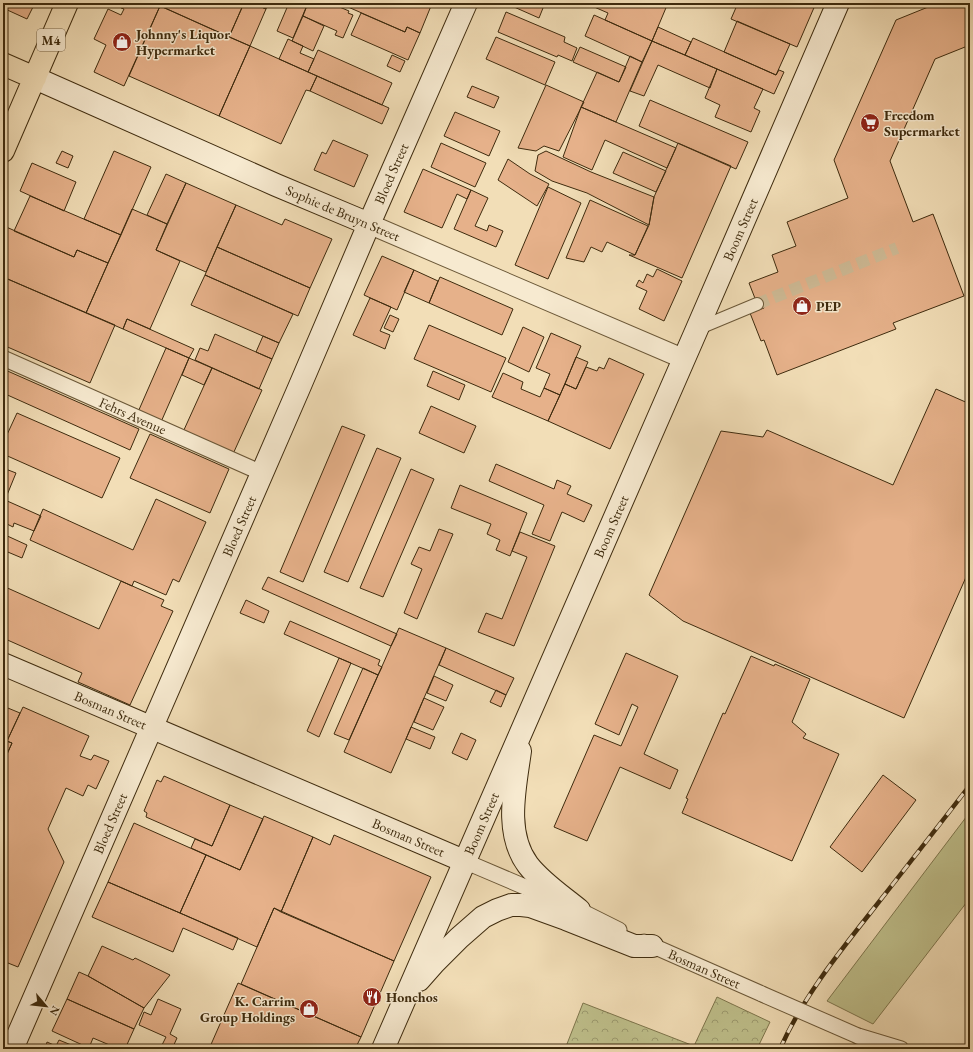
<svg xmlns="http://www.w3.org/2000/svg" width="973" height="1052" viewBox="0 0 973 1052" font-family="'EB Garamond',serif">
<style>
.grass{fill:#bfc08c;stroke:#7e764d}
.park{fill:url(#park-crowns);stroke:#7e764d}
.building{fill:#e6b18a;stroke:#3e2b0e}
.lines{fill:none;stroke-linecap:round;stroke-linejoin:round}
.pedestrian-tunnel{stroke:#ceba95;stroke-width:12;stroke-dasharray:12 6;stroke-linecap:butt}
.pedestrian-casing{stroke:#6b5838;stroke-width:14}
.minor-casing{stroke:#6b5838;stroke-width:17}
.tertiary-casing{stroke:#6b5838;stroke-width:21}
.secondary-casing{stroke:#3e2b0e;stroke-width:24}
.primary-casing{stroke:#3e2b0e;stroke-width:24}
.pedestrian{stroke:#f7ead0;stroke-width:12}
.minor{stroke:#f7ead0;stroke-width:15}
.tertiary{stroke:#f7ead0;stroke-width:19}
.secondary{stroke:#f7ead0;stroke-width:22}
.primary{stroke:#f2deb7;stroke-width:22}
.rail-casing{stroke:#3e2b0e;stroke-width:4.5}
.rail{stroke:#f7ead0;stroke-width:3;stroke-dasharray:9;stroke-linecap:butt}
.minor-bridge-casing{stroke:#6b5838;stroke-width:17;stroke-linecap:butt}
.minor-bridge{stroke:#f7ead0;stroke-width:15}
.labels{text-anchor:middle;stroke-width:3;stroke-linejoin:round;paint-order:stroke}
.shield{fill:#f7ead0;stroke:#766448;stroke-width:1}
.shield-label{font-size:13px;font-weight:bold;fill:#3e2b0e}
.poi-label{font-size:14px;font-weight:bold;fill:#3e2b0e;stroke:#f7ead0;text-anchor:start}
.street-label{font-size:14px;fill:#3e2b0e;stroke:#f7ead0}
</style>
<defs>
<pattern id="park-crowns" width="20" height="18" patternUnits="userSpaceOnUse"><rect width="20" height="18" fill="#bfc08c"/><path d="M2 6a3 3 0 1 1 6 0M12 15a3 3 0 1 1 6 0" fill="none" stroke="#9d9c71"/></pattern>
</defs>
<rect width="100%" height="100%" fill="#f2deb7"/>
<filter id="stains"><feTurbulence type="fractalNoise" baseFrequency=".005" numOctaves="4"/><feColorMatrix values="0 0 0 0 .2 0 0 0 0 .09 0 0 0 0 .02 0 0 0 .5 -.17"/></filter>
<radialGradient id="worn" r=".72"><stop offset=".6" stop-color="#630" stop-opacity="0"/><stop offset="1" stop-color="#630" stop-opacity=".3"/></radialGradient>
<path class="grass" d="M 970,812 L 970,898 L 873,1024 L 827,1001 Z"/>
<path class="park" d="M 717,997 L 770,1022 L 757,1049 L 565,1049 L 583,1003 L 694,1046 Z"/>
<path class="building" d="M 3,3 L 35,3 L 27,19 L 3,8 Z
M 123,3 L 154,3 L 160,6 L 124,86 L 94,72 L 106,45 L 94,39 L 108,9 L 121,15 L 124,9 L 121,8 Z
M 154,3 L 244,3 L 229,37 Z
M 244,3 L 252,3 L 266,9 L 250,46 L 229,37 Z
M 252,3 L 269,3 L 266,9 Z
M 289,3 L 308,3 L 293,38 L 277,31 Z
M 308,3 L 330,3 L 349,11 L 348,13 L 353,15 L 343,38 L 335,35 L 337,31 L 303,16 Z
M 339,3 L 423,3 L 431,6 L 420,33 L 407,27 L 405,32 Z
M 505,3 L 545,3 L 539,18 Z
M 585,3 L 668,3 L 652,41 L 605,20 L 608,13 Z
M 738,3 L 816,3 L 797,47 L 731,19 Z
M 938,3 L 970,3 L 970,45 L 935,59 L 890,161 L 913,222 L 933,214 L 964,296 L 893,323 L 896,329 L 777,375 L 764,340 L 761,341 L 750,313 L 764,308 L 762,304 L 758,306 L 749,283 L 778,272 L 772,255 L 796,246 L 787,222 L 848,198 L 834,160 L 896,20 Z
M 160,6 L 250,46 L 219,116 L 129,76 Z
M 506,12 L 565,37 L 564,42 L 577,48 L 572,61 L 558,55 L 557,57 L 498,32 Z
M 361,13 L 405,32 L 407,27 L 420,33 L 408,60 L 351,35 Z
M 594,15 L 652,41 L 642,62 L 585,36 Z
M 303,16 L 324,26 L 313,51 L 292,41 Z
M 737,21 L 790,44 L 776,75 L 724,52 Z
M 658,27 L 691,42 L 685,55 L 652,41 Z
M 496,37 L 555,62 L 545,85 L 486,59 Z
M 693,38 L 776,75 L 779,70 L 784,72 L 774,94 L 685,55 Z
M 288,39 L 303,46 L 300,53 L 314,59 L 308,72 L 279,59 Z
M 652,41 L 717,69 L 710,88 L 658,65 L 644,96 L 630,91 Z
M 250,46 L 317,76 L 310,91 L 306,90 L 281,144 L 219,116 Z
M 580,47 L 626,67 L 619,82 L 573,62 Z
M 318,50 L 392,83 L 382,105 L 308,72 Z
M 392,55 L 405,61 L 400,72 L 387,66 Z
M 630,56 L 642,62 L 616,122 L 581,107 L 597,72 L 619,82 Z
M 717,69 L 763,89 L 754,108 L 760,111 L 751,132 L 715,117 L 720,105 L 705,98 Z
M 317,76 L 389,108 L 382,124 L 310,91 Z
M 546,85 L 584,102 L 559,151 L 544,146 L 536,151 L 518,148 Z
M 472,86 L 499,97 L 494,108 L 467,97 Z
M 650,100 L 748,142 L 736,169 L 639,126 Z
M 581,107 L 676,148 L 667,168 L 605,140 L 592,170 L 563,157 Z
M 455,112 L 500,131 L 489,156 L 444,136 Z
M 333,140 L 368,155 L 354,187 L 314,170 L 322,152 L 326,154 Z
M 441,143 L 486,163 L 475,187 L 431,167 Z
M 678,143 L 731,166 L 682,278 L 629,255 L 635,255 L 649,225 L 654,197 Z
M 62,151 L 73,156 L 68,168 L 56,163 Z
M 114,151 L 151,167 L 121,235 L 84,219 Z
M 546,151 L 591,172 L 654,197 L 649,225 L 587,193 L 552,181 L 535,171 L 538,155 Z
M 623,152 L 666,171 L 656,192 L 613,173 Z
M 508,159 L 530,174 L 549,184 L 537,206 L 498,180 Z
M 32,163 L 76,182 L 64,211 L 20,191 Z
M 423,169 L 471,190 L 467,199 L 457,194 L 442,228 L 404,212 Z
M 166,174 L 186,183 L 167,224 L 147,215 Z
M 186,183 L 236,205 L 206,272 L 156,250 Z
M 548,187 L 581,203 L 548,279 L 515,265 Z
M 471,190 L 488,198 L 475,226 L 487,231 L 489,225 L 503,231 L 496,247 L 454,229 Z
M 30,196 L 121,235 L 108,263 L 77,250 L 74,257 L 14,231 Z
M 590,200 L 648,226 L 635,255 L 607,242 L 602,252 L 591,247 L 584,262 L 566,258 Z
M 236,205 L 282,225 L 285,219 L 332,239 L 310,288 L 217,247 Z
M 132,209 L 167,224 L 156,250 L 180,261 L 150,329 L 127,319 L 123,329 L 86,313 Z
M 4,226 L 74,257 L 77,250 L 108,263 L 86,313 L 3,277 L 3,229 Z
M 217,247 L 310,288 L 298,316 L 205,275 Z
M 382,256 L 414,270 L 397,310 L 364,295 Z
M 657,269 L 682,281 L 664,321 L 639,309 L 647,291 L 636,286 L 639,280 L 643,283 L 647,274 L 653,277 Z
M 414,270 L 438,281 L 429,303 L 404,292 Z
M 205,275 L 293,314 L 279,343 L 191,305 Z
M 3,277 L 115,325 L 90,383 L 3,345 Z
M 440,277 L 513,309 L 502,335 L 429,303 Z
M 370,298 L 391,307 L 380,331 L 390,335 L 385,349 L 353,335 Z
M 390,315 L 399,319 L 393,332 L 384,328 Z
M 127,319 L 194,349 L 189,358 L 123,329 Z
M 429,325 L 506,358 L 491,392 L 414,359 Z
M 523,327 L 544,337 L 529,372 L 508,362 Z
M 551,333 L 581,346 L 560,395 L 544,388 L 550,374 L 536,368 Z
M 215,334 L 272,359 L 259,389 L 195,360 L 200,348 L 208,351 Z
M 263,336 L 279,343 L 272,359 L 256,352 Z
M 166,348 L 189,358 L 161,422 L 138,412 Z
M 576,357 L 588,362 L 576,389 L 565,384 Z
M 189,358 L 212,368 L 204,385 L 182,375 Z
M 609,358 L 644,374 L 610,449 L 548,421 L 565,384 L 576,389 L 586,367 L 597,371 L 599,367 L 604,369 Z
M 212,368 L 262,390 L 233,454 L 183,432 Z
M 3,369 L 139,429 L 130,450 L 3,393 Z
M 433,371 L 465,385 L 459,400 L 427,386 Z
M 503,373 L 523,382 L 521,389 L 540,397 L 544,388 L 560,395 L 548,421 L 492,397 Z
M 936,389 L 970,404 L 970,568 L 904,718 L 683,621 L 649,595 L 721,431 L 763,437 L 767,430 L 893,485 Z
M 431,406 L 476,426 L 464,453 L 419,433 Z
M 17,413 L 120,458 L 102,498 L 3,454 L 3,439 L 5,439 Z
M 342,426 L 365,435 L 303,582 L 280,572 Z
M 150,434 L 229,469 L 210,513 L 130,478 Z
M 377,448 L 401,458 L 348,582 L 324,572 Z
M 496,464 L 554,489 L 557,480 L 571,486 L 567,494 L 592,505 L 584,522 L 562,512 L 550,541 L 532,534 L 544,505 L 489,481 Z
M 3,468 L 16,473 L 5,500 L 41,516 L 34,531 L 14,523 L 13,527 L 3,522 Z
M 411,469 L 434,479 L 383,597 L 360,588 Z
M 460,485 L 527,513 L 510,556 L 496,550 L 500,540 L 487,534 L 491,524 L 451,508 Z
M 156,499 L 206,522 L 179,582 L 173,579 L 166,595 L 134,581 L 132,586 L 30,540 L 43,509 L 133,550 Z
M 439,529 L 453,534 L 417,619 L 404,613 L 422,569 L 411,564 L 419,547 L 430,551 Z
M 520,532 L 555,546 L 514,646 L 478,632 L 486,613 L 502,619 L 527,557 L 512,551 Z
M 3,534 L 27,545 L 22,558 L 3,550 Z
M 268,577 L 397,634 L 391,646 L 262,589 Z
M 121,581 L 164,600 L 161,606 L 173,611 L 130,705 L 78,682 L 82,673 L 3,638 L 3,586 L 99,629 Z
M 246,600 L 269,611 L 264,623 L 240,613 Z
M 290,621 L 380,660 L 378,665 L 382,667 L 378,675 L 284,634 Z
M 399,628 L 446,648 L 391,773 L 344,752 Z
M 446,648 L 514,678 L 506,695 L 439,665 Z
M 626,653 L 678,676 L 644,754 L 678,770 L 670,789 L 620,767 L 587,841 L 554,827 L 594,735 L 621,746 L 638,707 L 632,704 L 619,735 L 595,724 Z
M 751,656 L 774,666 L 775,664 L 810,679 L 792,722 L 806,734 L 803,738 L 839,754 L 792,861 L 682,813 L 688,799 L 686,798 L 723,713 L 725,714 Z
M 339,658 L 351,663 L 319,737 L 307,731 Z
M 363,668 L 378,675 L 349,740 L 334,734 Z
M 434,676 L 453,685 L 446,701 L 427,693 Z
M 496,690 L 506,695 L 501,707 L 490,702 Z
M 424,698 L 444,707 L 433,730 L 414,722 Z
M 3,706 L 20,713 L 7,741 L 3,740 Z
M 23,707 L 89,736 L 80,756 L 91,760 L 94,755 L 109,761 L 96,789 L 88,785 L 83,796 L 66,788 L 48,829 L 64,862 L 18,967 L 3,961 L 3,763 L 12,743 L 7,741 Z
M 411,727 L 435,737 L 430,749 L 406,739 Z
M 461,733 L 476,740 L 467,760 L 452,753 Z
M 3,740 L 12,743 L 3,763 Z
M 883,775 L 916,800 L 862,872 L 830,847 Z
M 164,776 L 230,805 L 212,846 L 146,817 L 147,813 L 144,811 L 157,780 L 161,782 Z
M 230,805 L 263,819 L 240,870 L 191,848 L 195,839 L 212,846 Z
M 264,816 L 313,837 L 281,912 L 274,908 L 257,947 L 180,913 L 206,855 L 240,870 Z
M 134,823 L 206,855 L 180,913 L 108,882 Z
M 334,835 L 431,877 L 394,961 L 281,912 L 313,837 L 330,845 Z
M 108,882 L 238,938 L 233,950 L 183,928 L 173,952 L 92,917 Z
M 274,908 L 394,961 L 361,1037 L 241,984 Z
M 102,946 L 133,960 L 135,958 L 170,975 L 144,1008 L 88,976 Z
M 79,972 L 88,976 L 144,1008 L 134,1029 L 67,999 Z
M 238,983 L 361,1037 L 355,1049 L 209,1049 Z
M 67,999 L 134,1029 L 125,1049 L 119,1049 L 93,1038 L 89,1048 L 52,1031 Z
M 158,999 L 181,1009 L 170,1034 L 177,1038 L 172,1049 L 162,1045 L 166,1037 L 139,1025 L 144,1012 L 151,1015 Z
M 59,1040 L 81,1049 L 45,1049 L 47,1042 L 56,1046 Z"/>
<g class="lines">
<path class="pedestrian-tunnel" d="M 757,304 L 897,248"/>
<defs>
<path id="pedestrian" d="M 697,329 L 757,304"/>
<g id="minor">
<path id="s1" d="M 3,358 L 262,473"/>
<path d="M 464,861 L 579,910 L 619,930"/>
<path id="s2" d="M 644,942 L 762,994"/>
<path d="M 858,1036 L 901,1049"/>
</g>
<path id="tertiary" d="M 369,224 L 684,359"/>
<g id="secondary">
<path d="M 35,78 L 276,185 L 369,224"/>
<path id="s3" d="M 3,664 L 464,861"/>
<path d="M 520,751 C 515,788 504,833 528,865 C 542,883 562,896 579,910"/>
<path d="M 419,980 L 434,963 L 459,938 L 483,917 L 497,910 L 511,905 L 521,905 L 530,906 L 566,919 L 634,946 L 652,946"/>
<path id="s4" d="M 12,1049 L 299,388 L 369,224 L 466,3"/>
<path id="s5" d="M 383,1049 L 697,329 L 838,3"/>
</g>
<path id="primary" d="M 3,64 L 35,78
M 3,151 L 67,3"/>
</defs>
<use href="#pedestrian" class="pedestrian-casing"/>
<use href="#minor" class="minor-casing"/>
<use href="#tertiary" class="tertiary-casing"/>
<use href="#secondary" class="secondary-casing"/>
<use href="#primary" class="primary-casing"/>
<use href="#pedestrian" class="pedestrian"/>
<use href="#minor" class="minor"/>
<use href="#tertiary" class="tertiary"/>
<use href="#secondary" class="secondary"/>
<use href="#primary" class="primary"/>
<defs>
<path id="rail" d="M 780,1049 C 802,999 837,955 871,912 C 904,870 937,828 970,785"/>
</defs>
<use href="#rail" class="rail-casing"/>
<use href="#rail" class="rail"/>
<defs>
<path id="minor-bridge" d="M 762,994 L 858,1036"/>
</defs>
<use href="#minor-bridge" class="minor-bridge-casing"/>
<use href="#minor-bridge" class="minor-bridge"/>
</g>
<defs>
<symbol id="shop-disc" viewBox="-11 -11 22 22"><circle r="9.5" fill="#8f2418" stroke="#f7ead0"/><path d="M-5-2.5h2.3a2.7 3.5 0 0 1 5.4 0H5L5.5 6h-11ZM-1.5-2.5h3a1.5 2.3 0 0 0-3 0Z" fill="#fff"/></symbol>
<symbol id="supermarket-disc" viewBox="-11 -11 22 22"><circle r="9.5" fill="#8f2418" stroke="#f7ead0"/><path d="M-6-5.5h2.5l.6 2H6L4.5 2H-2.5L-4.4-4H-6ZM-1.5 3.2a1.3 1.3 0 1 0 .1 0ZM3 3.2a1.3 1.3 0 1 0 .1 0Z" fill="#fff"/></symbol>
<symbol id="restaurant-disc" viewBox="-11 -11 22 22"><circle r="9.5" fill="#8f2418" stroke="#f7ead0"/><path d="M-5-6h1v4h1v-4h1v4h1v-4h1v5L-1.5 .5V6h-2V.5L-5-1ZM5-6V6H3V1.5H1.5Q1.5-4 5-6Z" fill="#fff"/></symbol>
</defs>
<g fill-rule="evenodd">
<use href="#shop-disc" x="111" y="31" width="22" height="22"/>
<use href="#supermarket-disc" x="859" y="112" width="22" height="22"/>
<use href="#shop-disc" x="791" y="295" width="22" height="22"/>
<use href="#restaurant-disc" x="361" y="986" width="22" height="22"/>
<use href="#shop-disc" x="298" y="998" width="22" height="22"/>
</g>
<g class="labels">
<rect class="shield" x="37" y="29" width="28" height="22" rx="3"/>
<g class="shield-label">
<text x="51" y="45">M4</text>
</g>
<g class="poi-label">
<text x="136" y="39">Johnny's Liquor<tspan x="136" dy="16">Hypermarket</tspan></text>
<text x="884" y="120">Freedom<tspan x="884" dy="16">Supermarket</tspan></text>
<text x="816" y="311">PEP</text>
<text x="386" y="1002">Honchos</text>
<text x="295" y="1006" text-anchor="end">K. Carrim<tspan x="295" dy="16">Group Holdings</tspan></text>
</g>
<g class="street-label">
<text dy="5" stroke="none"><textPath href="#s4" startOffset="954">Bloed Street</textPath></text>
<text transform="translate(343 213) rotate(23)" y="5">Sophie de Bruyn Street</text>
<text dy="5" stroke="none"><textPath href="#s5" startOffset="894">Boom Street</textPath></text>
<text dy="5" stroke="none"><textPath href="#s1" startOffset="142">Fehrs Avenue</textPath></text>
<text dy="5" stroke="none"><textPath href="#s4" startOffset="570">Bloed Street</textPath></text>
<text dy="5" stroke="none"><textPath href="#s5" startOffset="570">Boom Street</textPath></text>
<text dy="5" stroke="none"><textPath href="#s3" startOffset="117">Bosman Street</textPath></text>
<text dy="5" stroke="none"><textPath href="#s4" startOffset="246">Bloed Street</textPath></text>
<text dy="5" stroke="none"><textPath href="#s5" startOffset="246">Boom Street</textPath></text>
<text dy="5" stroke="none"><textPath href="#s3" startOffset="441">Bosman Street</textPath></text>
<text dy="5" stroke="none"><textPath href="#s2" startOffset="66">Bosman Street</textPath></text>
</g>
</g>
<rect width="973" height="1052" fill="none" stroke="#f2deb7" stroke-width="16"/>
<rect x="4" y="4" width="965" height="1044" fill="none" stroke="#3e2b0e" stroke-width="2"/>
<rect x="8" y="8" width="957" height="1036" fill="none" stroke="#3e2b0e"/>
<g transform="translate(46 1006) rotate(118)" stroke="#f7ead0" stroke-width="3" paint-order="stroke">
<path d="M0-3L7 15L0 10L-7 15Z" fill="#3e2b0e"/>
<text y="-6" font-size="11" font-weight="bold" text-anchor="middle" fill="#3e2b0e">N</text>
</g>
<rect width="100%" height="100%" filter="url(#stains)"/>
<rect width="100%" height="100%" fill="url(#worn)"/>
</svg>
